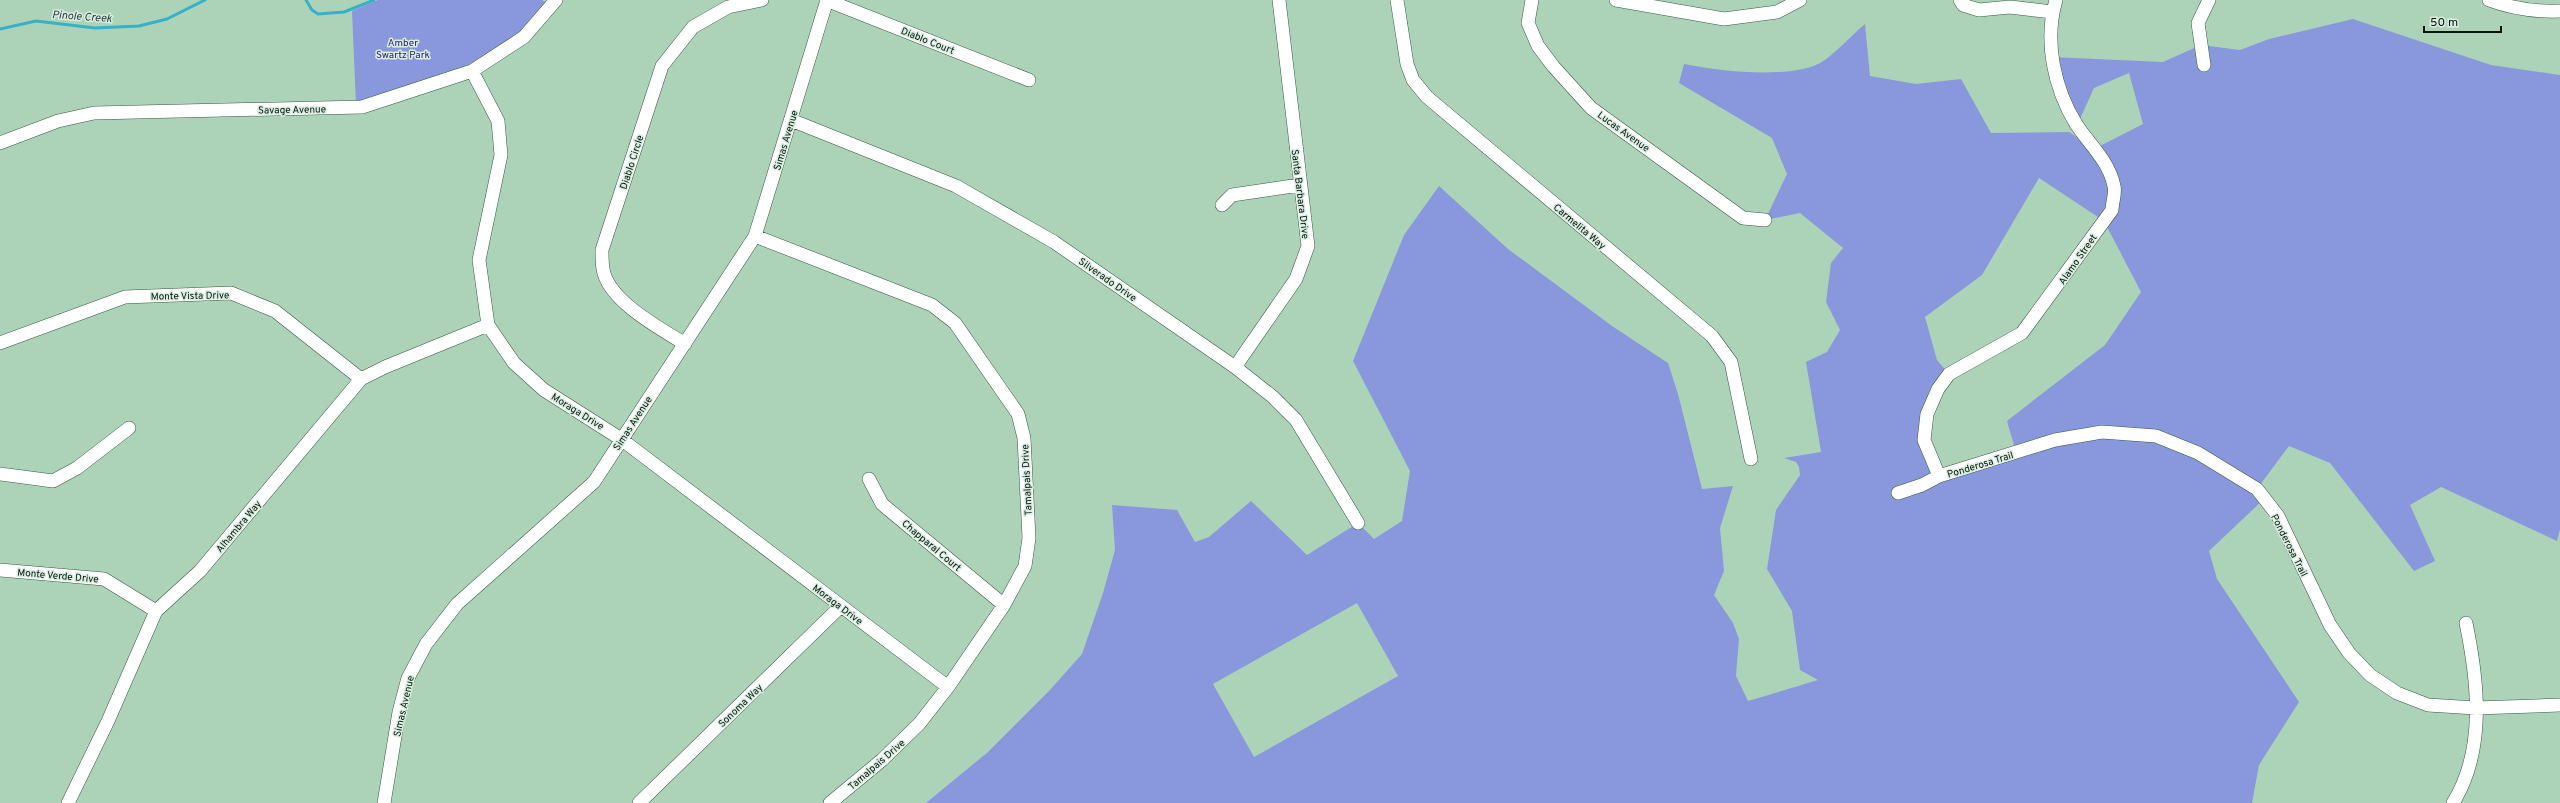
<svg xmlns="http://www.w3.org/2000/svg" width="2560" height="803" viewBox="0 0 2560 803" font-family="Overpass,sans-serif">
<style>
.green{fill:#8998dd;fill-rule:evenodd}
.lines{fill:none;stroke-linecap:round;stroke-linejoin:round}
.stream{stroke:#37b0c8;stroke-width:3}
.minor-casing{stroke:#355840;stroke-width:14}
.minor{stroke:#fff;stroke-width:13}
.labels{text-anchor:middle;stroke-width:3;stroke-linejoin:round;paint-order:stroke}
.street-label{font-size:10px;fill:#06140b;stroke:#daeee0}
.park-label{font-size:10px;fill:#1e147f;stroke:#daeee0}
.water-label{font-size:11px;font-style:italic;fill:#223c42;stroke:#daeee0}
</style>
<rect width="100%" height="100%" fill="#acd3b7"/>
<path class="green" d="M 378,0 L 542,0 L 551,6 L 524,32 L 473,67 L 356,105 L 352,11 Z
M 2353,19 L 2491,65 L 2560,75 L 2560,529 L 2557,541 L 2441,487 L 2410,505 L 2435,561 L 2414,571 L 2330,463 L 2289,446 L 2257,489 L 2264,499 L 2209,551 L 2217,579 L 2299,702 L 2259,765 L 2252,803 L 926,803 L 988,752 L 1049,691 L 1082,654 L 1103,593 L 1115,550 L 1112,505 L 1177,510 L 1195,542 L 1209,537 L 1251,501 L 1307,555 L 1358,523 L 1374,539 L 1402,521 L 1410,471 L 1353,361 L 1404,235 L 1439,186 L 1508,249 L 1612,326 L 1668,363 L 1678,394 L 1702,489 L 1733,486 L 1720,528 L 1724,571 L 1714,595 L 1733,623 L 1739,639 L 1736,676 L 1748,701 L 1818,680 L 1800,670 L 1792,611 L 1767,569 L 1776,510 L 1800,475 L 1799,467 L 1796,462 L 1784,458 L 1821,452 L 1806,362 L 1827,352 L 1840,330 L 1826,302 L 1831,263 L 1843,248 L 1800,213 L 1765,220 L 1787,174 L 1772,138 L 1679,83 L 1684,64 C 1719,71 1785,79 1818,64 C 1830,59 1854,33 1865,24 L 1870,76 L 1916,84 L 1961,79 L 1991,133 L 2069,132 L 2094,149 L 2143,124 L 2129,73 L 2094,88 L 2079,121 L 2052,57 L 2163,62 L 2201,45 L 2240,50 L 2269,39 ZM 2039,178 L 2104,221 L 2141,292 L 2105,345 L 2007,421 L 2016,452 L 1939,476 L 1924,440 L 1949,374 L 1937,360 L 1925,317 L 1982,275 ZM 1357,603 L 1398,676 L 1254,757 L 1213,684 Z"/>
<g class="lines">
<path class="stream" d="M 306,0 L 312,10 L 318,14 L 344,12 L 374,0
M 0,29 L 36,21 L 95,28 L 139,26 L 167,19 L 205,0"/>
<defs>
<path id="minor" d="M 826,0 L 1029,80
M 1397,0 L 1407,64 L 1413,80 L 1427,97 L 1712,336 L 1731,362 L 1751,459
M 1532,0 L 1528,23 L 1538,46 L 1553,66 L 1591,108 L 1743,218 L 1765,220
M 1616,0 L 1724,19 L 1777,12 L 1800,0
M 1960,0 L 1963,5 L 1979,10 L 2010,7 L 2052,12
M 2489,0 C 2513,9 2534,12 2560,11
M 2204,65 L 2198,23 L 2209,0
M 472,71 L 498,121 L 501,155 L 479,260 L 488,325 L 514,363 L 544,390 L 621,439 L 948,687
M 791,120 L 956,186 L 1054,242 L 1235,367 L 1273,397 L 1296,420 L 1358,523
M 0,143 L 58,121 L 94,113 L 362,107 L 472,71 L 524,37 L 556,0
M 1222,205 L 1232,195 L 1300,185
M 755,236 L 932,305 L 955,323 L 1018,414 L 1024,438 L 1029,538 L 1025,566 L 1004,605 L 948,687 L 919,724 L 882,760 L 830,803
M 0,343 L 125,297 L 231,293 L 275,311 L 361,379
M 685,344 C 660,328 608,301 603,269 C 602,263 602,256 602,250 L 662,66 L 693,27 L 728,7 L 762,0
M 1235,367 L 1296,279 L 1308,246 L 1279,0
M 0,474 L 53,481 L 77,468 L 129,428
M 1939,476 L 1924,440 L 1927,414 L 1938,389 L 1949,374 L 2022,333 L 2112,210 C 2112,203 2116,193 2114,186 C 2109,161 2089,144 2076,124 C 2054,88 2044,41 2056,0
M 869,479 L 882,504 L 1004,605
M 1898,493 L 1922,485 L 1939,476 L 2055,440 L 2102,432 L 2156,436 L 2198,453 L 2257,489 L 2278,516 L 2330,625 L 2349,653 L 2370,675 L 2397,693 L 2428,705 L 2476,708 L 2560,705
M 0,570 L 104,579 L 156,611
M 68,803 L 108,721 L 156,611 L 200,571 L 361,379 L 385,367 L 488,325
M 384,803 L 399,712 L 408,678 L 426,644 L 457,604 L 594,482 L 755,236 L 827,0
M 639,803 L 841,606
M 2453,803 C 2486,750 2478,681 2466,623"/>
</defs>
<use href="#minor" class="minor-casing"/>
<use href="#minor" class="minor"/>
</g>
<g class="labels">
<g class="street-label">
<text transform="translate(928 40) rotate(22)" y="4">Diablo Court</text>
<text transform="translate(292 109) rotate(-1)" y="4">Savage Avenue</text>
<text transform="translate(1624 131) rotate(36)" y="4">Lucas Avenue</text>
<text transform="translate(785 140) rotate(-73)" y="4">Simas Avenue</text>
<text transform="translate(631 162) rotate(-72)" y="4">Diablo Circle</text>
<text transform="translate(1301 194) rotate(83)" y="4">Santa Barbara Drive</text>
<text transform="translate(1580 226) rotate(40)" y="4">Carmelita Way</text>
<text transform="translate(2077 259) rotate(-55)" y="4">Alamo Street</text>
<text transform="translate(1108 279) rotate(35)" y="4">Silverado Drive</text>
<text transform="translate(190 295) rotate(-1)" y="4">Monte Vista Drive</text>
<text transform="translate(578 411) rotate(32)" y="4">Moraga Drive</text>
<text transform="translate(632 423) rotate(-57)" y="4">Simas Avenue</text>
<text transform="translate(1980 464) rotate(-17)" y="4">Ponderosa Trail</text>
<text transform="translate(1026 480) rotate(-93)" y="4">Tamalpais Drive</text>
<text transform="translate(238 526) rotate(-50)" y="4">Alhambra Way</text>
<text transform="translate(932 545) rotate(40)" y="4">Chapparal Court</text>
<text transform="translate(2290 545) rotate(63)" y="4">Ponderosa Trail</text>
<text transform="translate(58 575) rotate(5)" y="4">Monte Verde Drive</text>
<text transform="translate(838 604) rotate(37)" y="4">Moraga Drive</text>
<text transform="translate(740 705) rotate(-44)" y="4">Sonoma Way</text>
<text transform="translate(403 706) rotate(-77)" y="4">Simas Avenue</text>
<text transform="translate(876 764) rotate(-41)" y="4">Tamalpais Drive</text>
</g>
<g class="park-label">
<text x="403" y="46">Amber<tspan x="403" dy="12">Swartz Park</tspan></text>
</g>
<g class="water-label">
<text transform="translate(82 16) rotate(4)" y="4">Pinole Creek</text>
</g>
</g>
<path d="M2424 26v6h77v-6" fill="none" stroke="#06140b" stroke-width="2"/>
<text x="2430" y="26" font-size="12" fill="#06140b" stroke="#daeee0" stroke-width="3" paint-order="stroke">50 m</text>
</svg>
